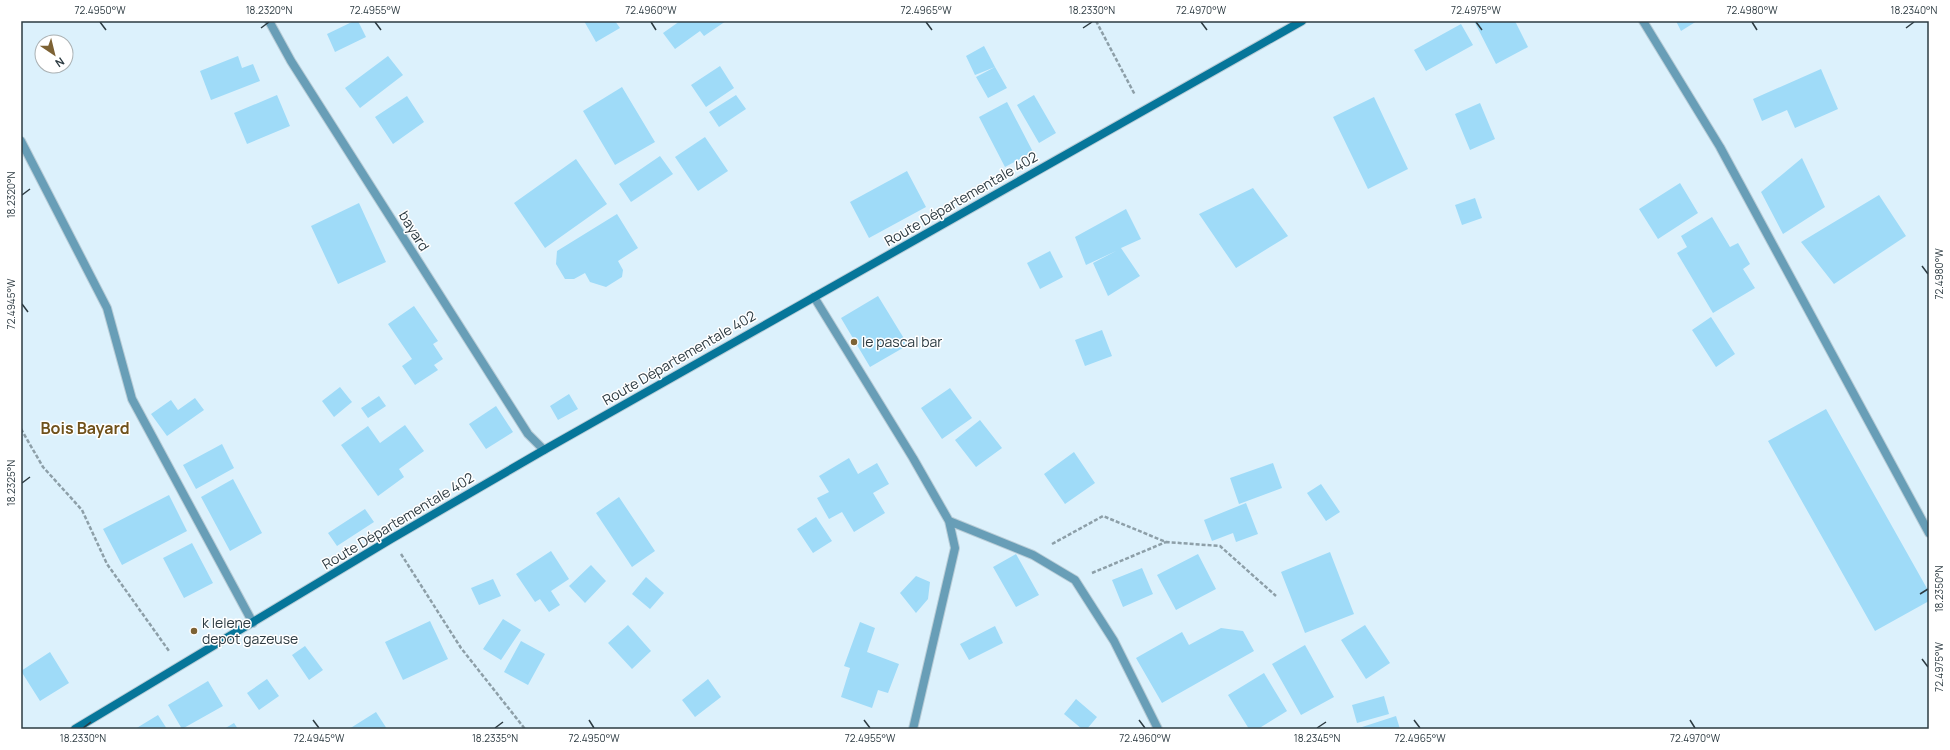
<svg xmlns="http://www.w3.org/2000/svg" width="1950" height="750" viewBox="0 0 1950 750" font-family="Manrope,sans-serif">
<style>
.building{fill:#9fdbf8}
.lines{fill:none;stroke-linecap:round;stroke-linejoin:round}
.minor-casing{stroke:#b9cdd7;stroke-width:10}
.secondary-casing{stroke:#b9cdd7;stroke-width:10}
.path{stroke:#8d9fa8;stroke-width:2.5;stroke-dasharray:4 2;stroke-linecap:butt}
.minor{stroke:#689eb7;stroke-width:8}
.secondary{stroke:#06769a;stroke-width:8}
.ticks{fill:none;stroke:#2d3b42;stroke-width:1.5}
.poi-dot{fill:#7d6234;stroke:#fff;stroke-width:1.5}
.labels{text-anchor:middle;stroke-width:3;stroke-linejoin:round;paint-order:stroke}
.street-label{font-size:14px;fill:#2d3b42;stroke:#fff}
.poi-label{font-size:14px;fill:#2d3b42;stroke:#fff;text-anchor:start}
.quarter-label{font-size:16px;font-weight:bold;fill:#6f511b;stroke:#fff}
.neatline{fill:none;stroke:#2d3b42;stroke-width:1.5}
.ticks-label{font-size:10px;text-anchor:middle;fill:#2d3b42}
</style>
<rect width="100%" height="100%" fill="#dcf1fc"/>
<path class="building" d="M 354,21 L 358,21 L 366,37 L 335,52 L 327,34 Z
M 584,21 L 615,21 L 620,28 L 596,42 Z
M 680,21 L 726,21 L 704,36 L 700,31 L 675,49 L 663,33 Z
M 1474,21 L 1515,21 L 1528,47 L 1496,64 Z
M 1676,21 L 1697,21 L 1681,31 Z
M 1461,24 L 1473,45 L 1426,71 L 1414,50 Z
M 984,46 L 995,67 L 975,75 L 966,56 Z
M 238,56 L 242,68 L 253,64 L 260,81 L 211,100 L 200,71 Z
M 388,56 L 403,75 L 360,108 L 345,88 Z
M 720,66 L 734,88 L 706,107 L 691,85 Z
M 995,67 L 1007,88 L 988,98 L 976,77 Z
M 1821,69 L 1838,109 L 1795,128 L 1787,110 L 1762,121 L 1753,99 Z
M 622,87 L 655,142 L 615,165 L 583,111 Z
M 277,95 L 290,126 L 247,144 L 234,113 Z
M 736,95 L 746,109 L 719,127 L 709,112 Z
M 1034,95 L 1056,133 L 1039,143 L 1017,105 Z
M 407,96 L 424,122 L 393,144 L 375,117 Z
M 1374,97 L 1408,169 L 1368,189 L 1333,117 Z
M 1007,102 L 1033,152 L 1005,167 L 979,117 Z
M 1480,103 L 1495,139 L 1470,150 L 1455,114 Z
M 705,137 L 728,171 L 698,191 L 675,157 Z
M 660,156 L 673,174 L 631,202 L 619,184 Z
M 1802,158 L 1825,207 L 1783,234 L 1761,192 Z
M 576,159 L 607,204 L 545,248 L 514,203 Z
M 907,171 L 926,207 L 869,238 L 850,202 Z
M 1680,183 L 1698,213 L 1658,239 L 1639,209 Z
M 1253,188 L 1288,236 L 1236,268 L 1199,214 Z
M 1879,195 L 1906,236 L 1834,284 L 1801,242 Z
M 1475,198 L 1482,218 L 1462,225 L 1455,205 Z
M 359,203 L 386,262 L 338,284 L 311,226 Z
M 1126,209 L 1141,239 L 1121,248 L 1140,276 L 1108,296 L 1093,263 L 1116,251 L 1086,265 L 1075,237 Z
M 617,214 L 638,248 L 618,261 L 623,270 L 622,277 L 606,287 L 590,282 L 585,273 L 574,279 L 565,279 L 556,264 L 557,251 Z
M 1712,217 L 1730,247 L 1738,243 L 1750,264 L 1743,269 L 1755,288 L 1713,313 L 1677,253 L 1687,247 L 1681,236 Z
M 1050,251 L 1063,277 L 1040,289 L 1027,263 Z
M 878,296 L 908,345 L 870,367 L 841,318 Z
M 414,306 L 438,341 L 433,344 L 443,359 L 434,365 L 438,370 L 415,385 L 402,366 L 412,359 L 388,324 Z
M 1711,317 L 1735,354 L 1716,367 L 1692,330 Z
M 1102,330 L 1112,356 L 1085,366 L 1075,340 Z
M 340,387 L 352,402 L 334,417 L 322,401 Z
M 950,388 L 972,418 L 942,439 L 921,408 Z
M 569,394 L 578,409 L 558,420 L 550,406 Z
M 379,396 L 386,406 L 368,418 L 361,408 Z
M 195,398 L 204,410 L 167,436 L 151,414 L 171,400 L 178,410 Z
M 496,406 L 513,432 L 486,449 L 469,424 Z
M 1826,409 L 1929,592 L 1929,601 L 1875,631 L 1768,441 Z
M 980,420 L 1002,448 L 976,467 L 955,440 Z
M 405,425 L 424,451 L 399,469 L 404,477 L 378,496 L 341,445 L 368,426 L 380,443 Z
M 222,444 L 234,468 L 196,489 L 183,465 Z
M 1074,452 L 1095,483 L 1065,504 L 1044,474 Z
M 849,458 L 858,474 L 877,463 L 889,484 L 873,493 L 885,513 L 854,532 L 842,512 L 829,519 L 817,498 L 829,492 L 819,476 Z
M 1273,463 L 1282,488 L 1239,504 L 1230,478 Z
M 233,479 L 262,533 L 230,551 L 201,497 Z
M 1321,484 L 1340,512 L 1326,521 L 1307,493 Z
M 169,495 L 187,531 L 122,565 L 103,529 Z
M 619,497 L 655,551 L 632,567 L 596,513 Z
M 1246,503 L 1258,534 L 1236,542 L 1233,533 L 1212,541 L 1204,520 Z
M 365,509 L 374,522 L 337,546 L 328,533 Z
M 816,517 L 832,541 L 813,553 L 797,529 Z
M 192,543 L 213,583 L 184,598 L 163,558 Z
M 551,551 L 569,579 L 551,591 L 560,605 L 549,612 L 540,599 L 535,602 L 516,574 Z
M 1330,552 L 1354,614 L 1305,633 L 1281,572 Z
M 1016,554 L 1039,595 L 1016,607 L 993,567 Z
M 1198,554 L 1216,589 L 1176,610 L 1157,575 Z
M 591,565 L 606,581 L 585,603 L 569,586 Z
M 1142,568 L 1153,594 L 1123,607 L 1112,580 Z
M 916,576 L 930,582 L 928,599 L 916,613 L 900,593 Z
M 646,577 L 664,593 L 650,609 L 632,594 Z
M 493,579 L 501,596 L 479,605 L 471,588 Z
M 503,619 L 521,630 L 501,660 L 483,649 Z
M 430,621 L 448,659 L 403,680 L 385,642 Z
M 860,622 L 875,628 L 867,652 L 899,664 L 888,693 L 878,690 L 872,708 L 841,697 L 850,668 L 844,666 Z
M 628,625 L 651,651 L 632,669 L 608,643 Z
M 1365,625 L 1390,663 L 1366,679 L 1341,640 Z
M 995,626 L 1003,643 L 969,660 L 960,644 Z
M 1221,628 L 1243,631 L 1254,651 L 1162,703 L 1136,658 L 1182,632 L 1189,645 Z
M 521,641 L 545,654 L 528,685 L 504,672 Z
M 1305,645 L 1334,697 L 1301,715 L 1272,664 Z
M 305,646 L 323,670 L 309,680 L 292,655 Z
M 50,652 L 69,683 L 40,701 L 21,671 Z
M 1264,673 L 1287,711 L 1258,729 L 1249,729 L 1228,695 Z
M 267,679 L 279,696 L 259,710 L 247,693 Z
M 708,679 L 721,697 L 695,717 L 682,700 Z
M 208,681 L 223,706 L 182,729 L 168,705 Z
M 1384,696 L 1389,714 L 1357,723 L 1352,705 Z
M 1076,699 L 1097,717 L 1087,729 L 1082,729 L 1064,714 Z
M 376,712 L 387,729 L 349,729 Z
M 158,715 L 167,729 L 135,729 Z
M 1396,716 L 1400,729 L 1356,729 Z
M 234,723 L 238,729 L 224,729 Z"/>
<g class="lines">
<defs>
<path id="minor" d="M 269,21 L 291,61 L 528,434 L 544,450
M 1643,21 L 1720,147 L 1929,533
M 21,141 L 107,308 L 132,399 L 253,623
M 814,297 L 913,458 L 949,521 L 955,548 L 913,729
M 949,521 L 1033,555 L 1075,580 L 1114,641 L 1158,729"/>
<path id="secondary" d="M 75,729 L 391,539 L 544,450 L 1302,21"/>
</defs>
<use href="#minor" class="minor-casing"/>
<use href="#secondary" class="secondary-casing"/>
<path class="path" d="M 1096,21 L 1135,95
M 21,429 L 43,467 L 82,510 L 107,564 L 169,651
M 1052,544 L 1103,516 L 1166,542 L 1220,546 L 1276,596
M 401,554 L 461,648 L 525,729
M 1092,573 L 1166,542"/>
<use href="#minor" class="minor"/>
<use href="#secondary" class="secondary"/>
</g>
<path class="ticks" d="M 100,22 L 106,30M 375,22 L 381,30M 651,22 L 656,30M 926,22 L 932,30M 1201,22 L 1207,30M 1476,22 L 1482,30M 1752,22 L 1757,30M 261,28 L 269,22M 1083,28 L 1092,22M 1906,28 L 1914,22M 22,195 L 30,189M 1922,266 L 1928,274M 22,304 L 28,312M 22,483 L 30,477M 1920,594 L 1928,589M 1922,659 L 1928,667M 313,720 L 319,728M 589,720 L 594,728M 864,720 L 870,728M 1139,720 L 1145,728M 1414,720 L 1420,728M 1690,720 L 1695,728M 83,728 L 91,722M 495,728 L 503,722M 1317,728 L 1326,722"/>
<g class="poi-dot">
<circle cx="854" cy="342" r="4"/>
<circle cx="194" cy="631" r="4"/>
</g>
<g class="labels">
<g class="street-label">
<text transform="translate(961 199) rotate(-30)" y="5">Route Départementale 402</text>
<text transform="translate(414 231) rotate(58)" y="5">bayard</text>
<text transform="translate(679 358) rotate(-30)" y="5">Route Départementale 402</text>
<text transform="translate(398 521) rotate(-31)" y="5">Route Départementale 402</text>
</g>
<g class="poi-label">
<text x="862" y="347">le pascal bar</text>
<text x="202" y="628">k lelene<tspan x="202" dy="16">depot gazeuse</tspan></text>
</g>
<g class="quarter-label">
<text x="85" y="434">Bois Bayard</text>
</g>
</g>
<rect width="1950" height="750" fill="none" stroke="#ffffff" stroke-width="44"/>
<g transform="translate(54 54) rotate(145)"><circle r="19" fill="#ffffff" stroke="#abb1b3"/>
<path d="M0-3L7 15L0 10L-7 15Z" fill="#7d6234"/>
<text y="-6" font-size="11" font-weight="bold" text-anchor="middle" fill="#2d3b42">N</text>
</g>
<rect x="22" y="22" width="1906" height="706" class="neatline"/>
<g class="ticks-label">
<text x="100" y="14">72.4950°W</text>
<text x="269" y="14">18.2320°N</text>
<text x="375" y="14">72.4955°W</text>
<text x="651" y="14">72.4960°W</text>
<text x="926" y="14">72.4965°W</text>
<text x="1092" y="14">18.2330°N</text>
<text x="1201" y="14">72.4970°W</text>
<text x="1476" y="14">72.4975°W</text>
<text x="1752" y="14">72.4980°W</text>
<text x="1914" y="14">18.2340°N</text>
<text transform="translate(11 195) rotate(-90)" y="4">18.2320°N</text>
<text transform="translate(1939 274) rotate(-90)" y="4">72.4980°W</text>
<text transform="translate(11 304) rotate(-90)" y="4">72.4945°W</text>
<text transform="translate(11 483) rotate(-90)" y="4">18.2325°N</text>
<text transform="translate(1939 589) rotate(-90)" y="4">18.2350°N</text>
<text transform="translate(1939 667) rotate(-90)" y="4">72.4975°W</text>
<text x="83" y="742">18.2330°N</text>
<text x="319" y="742">72.4945°W</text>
<text x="495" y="742">18.2335°N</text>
<text x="594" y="742">72.4950°W</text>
<text x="870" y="742">72.4955°W</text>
<text x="1145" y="742">72.4960°W</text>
<text x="1317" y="742">18.2345°N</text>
<text x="1420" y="742">72.4965°W</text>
<text x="1695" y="742">72.4970°W</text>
</g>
</svg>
